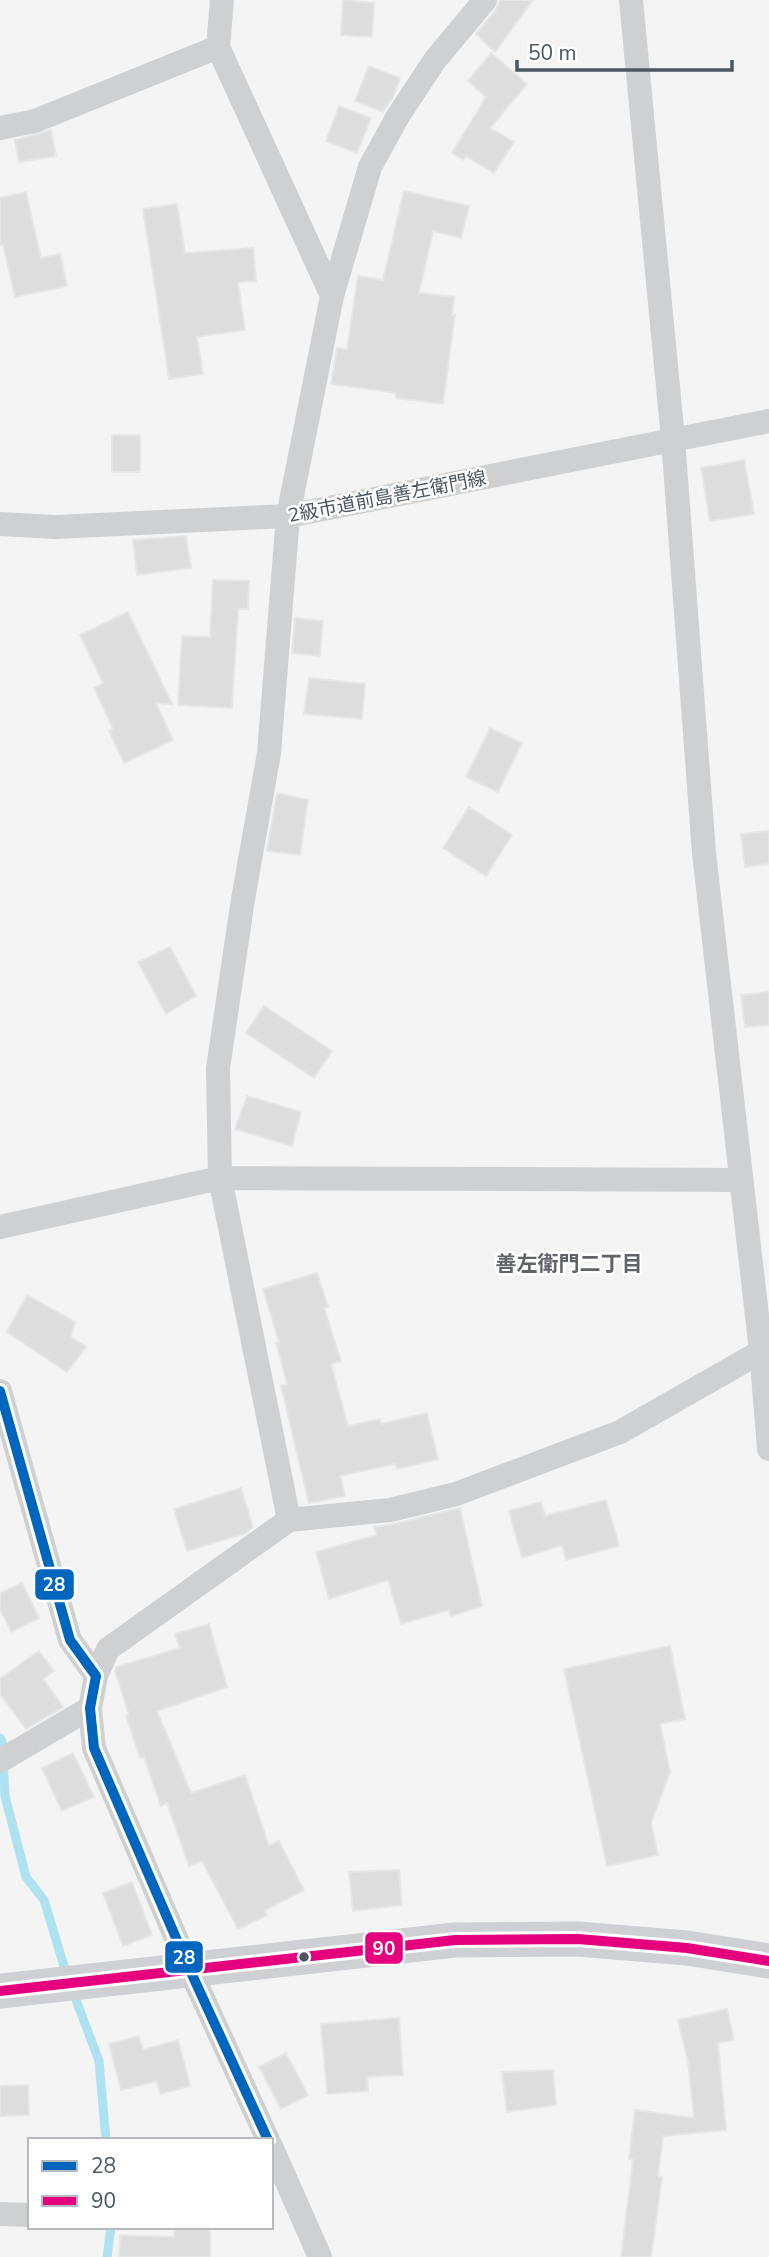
<svg xmlns="http://www.w3.org/2000/svg" width="769" height="2257" viewBox="0 0 769 2257" font-family="'Nunito Sans','Noto Sans JP',sans-serif">
<style>
.lines{fill:none;stroke-linecap:round;stroke-linejoin:round}
.stream{stroke:#aee2f0;stroke-width:9}
.building{fill:#ddddde;stroke:#e5e6e7;stroke-width:2}
.street{stroke:#ced0d2;stroke-width:24}
.secondary{stroke:#ced0d4;stroke-width:35}
.bus-1-casing{stroke:#fff;stroke-width:16}
.bus-2-casing{stroke:#fff;stroke-width:16}
.bus-1{stroke:#0065bd;stroke-width:10}
.bus-2{stroke:#e5007d;stroke-width:10}
.bus-dot{fill:#4a5661;stroke:#fff;stroke-width:2.5}
.labels{text-anchor:middle;stroke-width:5;stroke-linejoin:round;paint-order:stroke}
.street-label{font-size:19px;fill:#4a5661;stroke:#fff}
.neighbourhood-label{font-size:21px;font-weight:bold;fill:#5f6368;stroke:#fff}
.line-badge{stroke:#fff;stroke-width:2.5}
.badge-label{font-size:19px;text-anchor:middle;font-weight:bold;fill:#fff}
</style>
<rect width="100%" height="100%" fill="#f4f4f4"/>
<g class="lines">
<path class="stream" d="M 0,1738 L 2,1741 L 5,1796 L 26,1877 L 44,1900 L 67,1976
M 72,1989 L 99,2061 L 106,2140
M 107,2257 L 111,2227"/>
</g>
<path class="building" d="M 343,0 L 374,3 L 372,37 L 341,35 Z
M 500,0 L 533,0 L 495,52 L 476,34 L 496,10 Z
M 491,53 L 527,84 L 490,128 L 514,142 L 494,173 L 466,156 L 463,160 L 452,153 L 486,97 L 468,81 Z
M 369,66 L 400,78 L 393,97 L 383,112 L 355,101 Z
M 339,106 L 371,118 L 357,153 L 326,141 Z
M 51,130 L 56,156 L 19,162 L 15,140 Z
M 404,191 L 469,206 L 461,238 L 433,231 L 419,293 L 454,297 L 452,315 L 455,315 L 443,404 L 396,398 L 396,393 L 331,384 L 337,348 L 347,349 L 358,276 L 383,280 Z
M 26,192 L 41,258 L 60,254 L 67,286 L 15,297 L 3,244 L 0,245 L 0,198 Z
M 177,204 L 185,253 L 253,248 L 256,281 L 238,282 L 245,330 L 197,337 L 203,374 L 169,379 L 143,209 Z
M 112,435 L 140,435 L 140,472 L 112,472 Z
M 744,460 L 754,514 L 710,521 L 701,468 Z
M 186,536 L 191,568 L 137,575 L 133,540 Z
M 213,580 L 249,581 L 248,609 L 238,609 L 232,708 L 178,705 L 182,636 L 210,637 Z
M 128,612 L 172,704 L 156,703 L 173,740 L 124,763 L 109,731 L 113,729 L 94,688 L 103,683 L 80,635 Z
M 295,618 L 323,621 L 320,656 L 292,653 Z
M 309,678 L 365,684 L 362,719 L 304,714 Z
M 490,728 L 522,743 L 498,792 L 466,777 Z
M 277,793 L 308,800 L 300,855 L 267,851 Z
M 469,807 L 512,835 L 486,876 L 443,848 Z
M 769,831 L 769,864 L 745,867 L 741,834 Z
M 170,947 L 196,996 L 166,1014 L 138,962 Z
M 769,992 L 769,1025 L 745,1027 L 741,995 Z
M 264,1006 L 332,1051 L 314,1078 L 246,1033 Z
M 247,1096 L 301,1112 L 292,1146 L 235,1129 Z
M 317,1273 L 328,1307 L 324,1308 L 341,1361 L 331,1364 L 348,1426 L 380,1419 L 381,1424 L 427,1413 L 438,1459 L 397,1469 L 395,1464 L 340,1476 L 345,1496 L 309,1503 L 281,1386 L 287,1384 L 276,1343 L 279,1342 L 263,1289 Z
M 27,1295 L 75,1322 L 71,1337 L 86,1347 L 67,1372 L 7,1332 Z
M 241,1488 L 253,1527 L 246,1533 L 187,1551 L 174,1509 Z
M 606,1500 L 619,1546 L 566,1560 L 562,1545 L 522,1558 L 509,1511 L 541,1502 L 545,1516 Z
M 460,1508 L 482,1606 L 451,1616 L 449,1610 L 401,1624 L 388,1580 L 329,1599 L 316,1552 L 377,1535 L 374,1527 L 394,1524 Z
M 22,1583 L 39,1618 L 11,1632 L 0,1609 L 0,1593 Z
M 209,1624 L 227,1687 L 157,1711 L 191,1793 L 245,1775 L 269,1846 L 279,1841 L 304,1890 L 265,1910 L 267,1915 L 238,1929 L 202,1861 L 189,1866 L 167,1803 L 161,1806 L 144,1757 L 140,1758 L 126,1716 L 129,1715 L 115,1671 L 116,1667 L 180,1648 L 175,1634 Z
M 670,1646 L 685,1719 L 660,1724 L 670,1772 L 651,1823 L 658,1855 L 607,1866 L 564,1669 Z
M 39,1651 L 54,1671 L 43,1679 L 63,1707 L 26,1729 L 0,1694 L 0,1679 Z
M 73,1753 L 94,1797 L 62,1811 L 42,1768 Z
M 399,1870 L 402,1905 L 353,1911 L 349,1872 Z
M 132,1882 L 152,1935 L 123,1946 L 103,1893 Z
M 727,2009 L 734,2040 L 718,2043 L 726,2130 L 663,2136 L 658,2176 L 662,2177 L 651,2257 L 621,2257 L 633,2160 L 629,2159 L 635,2110 L 694,2118 L 688,2062 L 678,2020 Z
M 399,2018 L 403,2075 L 367,2077 L 368,2091 L 327,2094 L 321,2024 Z
M 139,2036 L 143,2050 L 178,2040 L 190,2086 L 160,2094 L 157,2081 L 121,2090 L 109,2044 Z
M 286,2053 L 308,2095 L 281,2109 L 259,2067 Z
M 553,2070 L 556,2105 L 507,2112 L 502,2072 Z
M 28,2085 L 29,2115 L 0,2116 L 0,2086 Z
M 174,2227 L 210,2227 L 210,2257 L 119,2257 L 120,2235 L 174,2237 Z"/>
<g class="lines">
<path class="street" d="M 222,0 L 218,47 L 332,296
M 631,0 L 673,439 L 704,853 L 761,1351 L 769,1449
M 0,128 L 35,121 L 218,47
M 0,524 L 55,527 L 288,516 L 769,421
M 0,1227 L 220,1178 L 741,1180
M 0,1391 L 70,1640 L 96,1676 L 90,1708 L 94,1748 L 189,1968 L 268,2140
M 289,1520 L 220,1178 L 218,1068 L 243,899 L 269,753 L 288,516 L 332,296 L 370,167 L 398,116 L 435,60 L 485,0
M 96,1676 L 108,1649 L 289,1520 L 390,1510 L 456,1494 L 620,1432 L 769,1347
M 0,1761 L 90,1708
M 271,2146 L 320,2257
M 0,2214 L 30,2215"/>
<path class="secondary" d="M 0,1991 L 455,1940 L 578,1939 L 687,1948 L 769,1961"/>
<defs>
<path id="bus-1" d="M 0,1391 L 70,1640 L 96,1676 L 90,1708 L 94,1748 L 189,1968 L 268,2140"/>
<path id="bus-2" d="M 0,1991 L 455,1940 L 578,1939 L 687,1948 L 769,1961"/>
</defs>
<use href="#bus-1" class="bus-1-casing"/>
<use href="#bus-2" class="bus-2-casing"/>
<use href="#bus-1" class="bus-1"/>
<use href="#bus-2" class="bus-2"/>
</g>
<circle class="bus-dot" cx="304" cy="1957" r="6"/>
<g class="labels">
<g class="street-label">
<text transform="translate(387 496) rotate(-11)" y="7">2級市道前島善左衛門線</text>
</g>
<g class="neighbourhood-label">
<text x="569" y="1271">善左衛門二丁目</text>
</g>
</g>
<g class="line-badge">
<rect x="34" y="1568" width="41" height="33" rx="7" fill="#0065bd"/>
<rect x="364" y="1931" width="40" height="34" rx="7" fill="#e5007d"/>
<rect x="164" y="1940" width="40" height="34" rx="7" fill="#0065bd"/>
</g>
<g class="badge-label">
<text x="54" y="1591">28</text>
<text x="384" y="1955">90</text>
<text x="184" y="1964">28</text>
</g>
<rect x="28" y="2138" width="245" height="91" fill="#ffffff" stroke="#b7bbc0" stroke-width="2"/>
<rect x="42" y="2161" width="35" height="10" fill="#0065bd" stroke="#b7bbc0" stroke-width="2"/>
<text x="91" y="2173" font-size="21" fill="#4a5661">28</text>
<rect x="42" y="2196" width="35" height="10" fill="#e5007d" stroke="#b7bbc0" stroke-width="2"/>
<text x="91" y="2208" font-size="21" fill="#4a5661">90</text>
<path d="M517 60v10h215v-10" fill="none" stroke="#4a5661" stroke-width="3.5"/>
<text x="528" y="60" font-size="21" fill="#4a5661" stroke="#ffffff" stroke-width="5" paint-order="stroke">50 m</text>
</svg>
